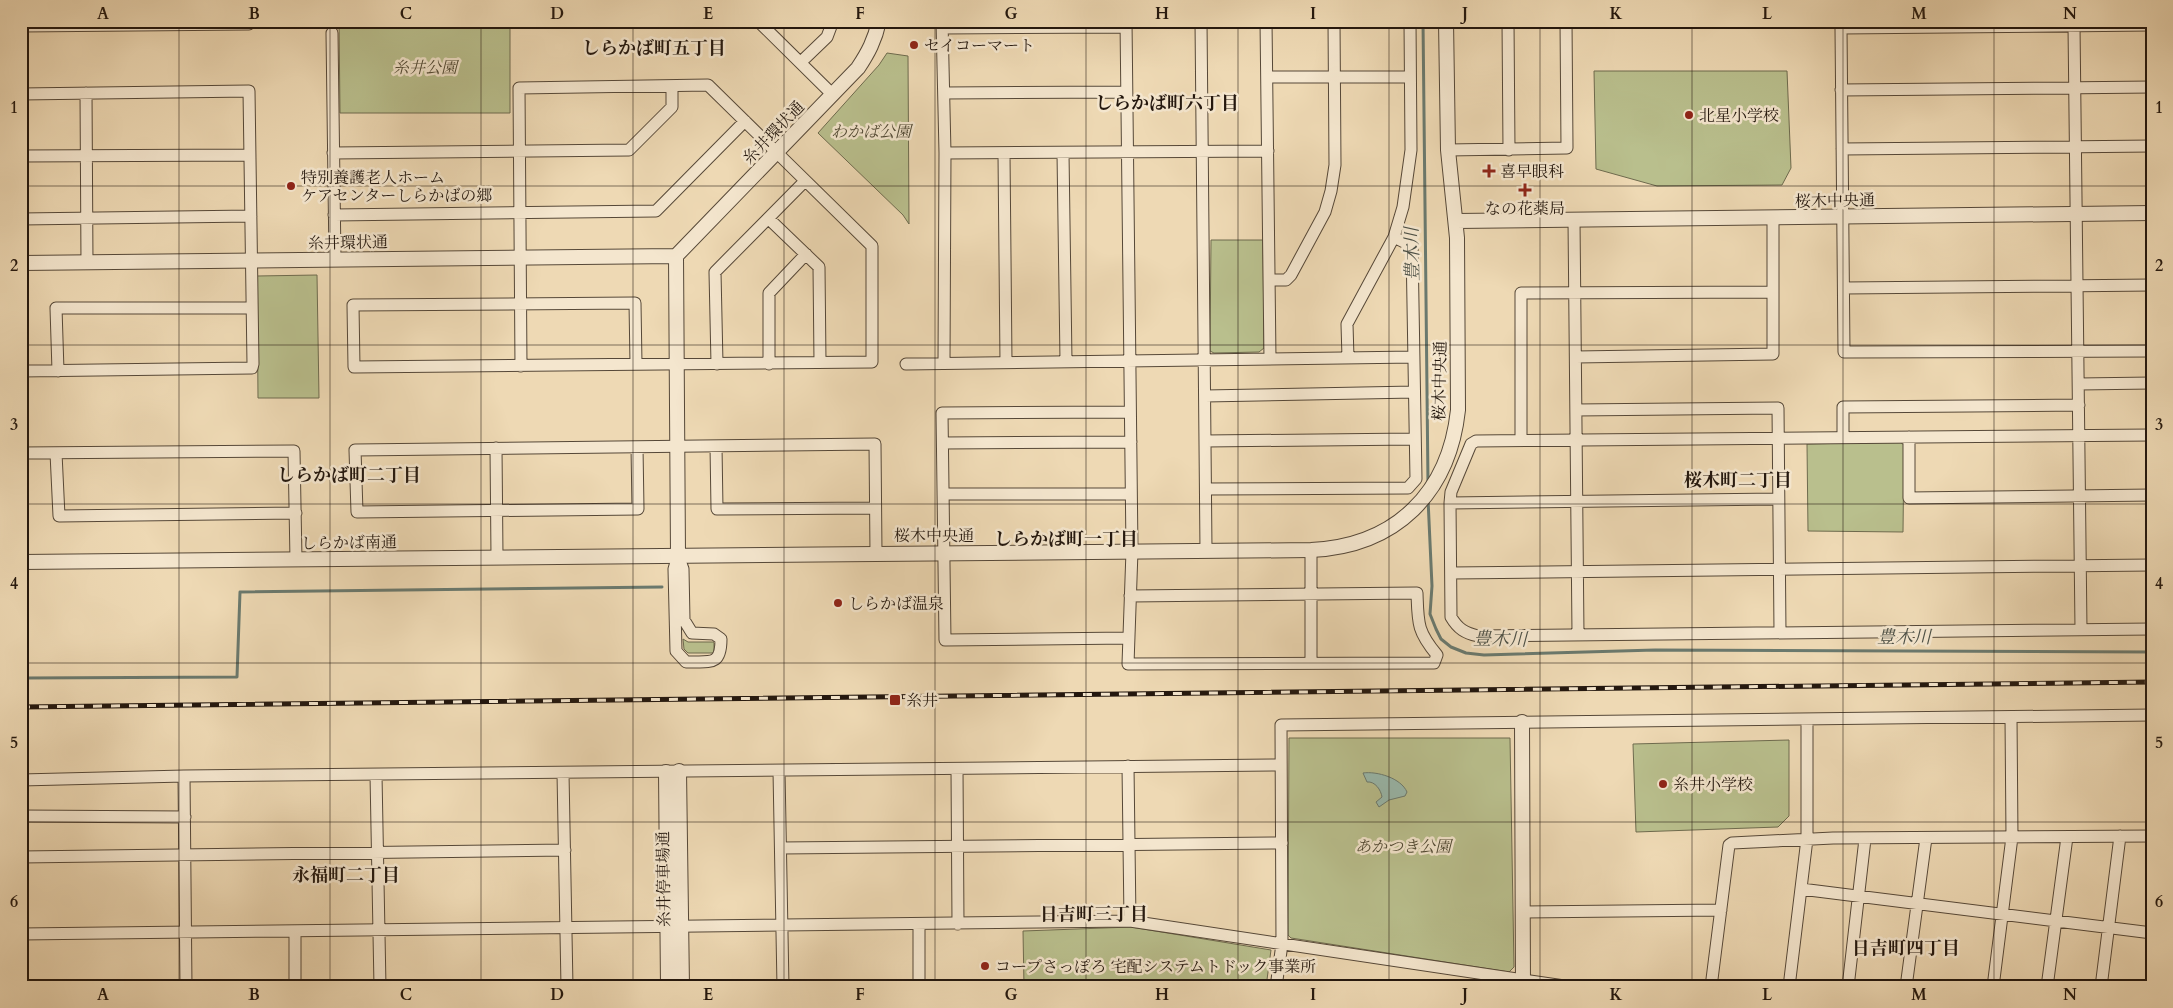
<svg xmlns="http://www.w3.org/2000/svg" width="2173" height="1008" viewBox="0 0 2173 1008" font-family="Cardo,'Noto Serif JP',serif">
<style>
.green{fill:#b9bf8d;stroke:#6e6b4e}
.water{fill:#99baae;stroke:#6a796e}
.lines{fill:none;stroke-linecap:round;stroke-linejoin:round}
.stream{stroke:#6a796e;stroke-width:3}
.minor-casing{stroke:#564838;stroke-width:13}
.tertiary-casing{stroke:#564838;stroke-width:16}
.minor{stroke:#f4e6ce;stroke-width:11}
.tertiary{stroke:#f4e6ce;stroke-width:14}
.rail-casing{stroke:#23170e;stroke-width:5}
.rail{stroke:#f4e6ce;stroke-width:3;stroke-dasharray:9;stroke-linecap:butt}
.grid{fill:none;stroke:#23170e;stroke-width:1;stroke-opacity:0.55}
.poi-dot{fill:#8f2418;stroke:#f4e6ce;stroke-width:2}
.labels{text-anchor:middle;stroke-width:5;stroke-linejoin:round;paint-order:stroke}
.poi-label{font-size:16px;fill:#23170e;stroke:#f4e6ce;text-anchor:start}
.park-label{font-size:16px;font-style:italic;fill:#504934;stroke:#f4e6ce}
.street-label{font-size:16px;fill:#23170e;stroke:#f4e6ce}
.neighbourhood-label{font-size:18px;font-weight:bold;fill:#23170e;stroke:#f4e6ce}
.water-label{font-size:18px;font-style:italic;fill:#4c5046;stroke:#f4e6ce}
.neatline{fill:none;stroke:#23170e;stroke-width:2}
.grid-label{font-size:16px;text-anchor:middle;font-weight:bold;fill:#23170e}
</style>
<rect width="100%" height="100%" fill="#eed9b4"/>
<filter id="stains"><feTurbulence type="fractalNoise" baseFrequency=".004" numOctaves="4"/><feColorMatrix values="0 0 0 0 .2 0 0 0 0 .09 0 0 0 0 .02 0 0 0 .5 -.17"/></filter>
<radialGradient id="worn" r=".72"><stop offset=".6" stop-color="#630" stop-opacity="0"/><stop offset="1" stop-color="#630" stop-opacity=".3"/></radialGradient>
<path class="green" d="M 339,21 L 510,21 L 510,113 L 340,113 Z
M 1801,21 L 1938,21 L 1938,23 L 1801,25 Z
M 887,53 L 908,56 L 909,224 L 903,215 L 818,133 L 879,65 Z
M 1594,71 L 1787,71 L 1791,168 L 1782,185 L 1657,186 L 1596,169 Z
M 1211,240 L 1263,240 L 1264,348 L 1259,352 L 1214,353 L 1210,351 Z
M 317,275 L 319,398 L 258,398 L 257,276 Z
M 1900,442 L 1904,445 L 1903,532 L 1808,531 L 1807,444 Z
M 683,639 L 688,642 L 714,642 L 714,653 L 688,653 L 684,649 Z
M 1289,738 L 1510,738 L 1514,967 L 1509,972 L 1291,938 L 1288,935 Z
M 1789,740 L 1789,816 L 1778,827 L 1636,832 L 1633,744 Z
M 1131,927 L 1271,950 L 1266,987 L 1024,987 L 1023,931 Z"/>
<path class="water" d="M 1363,773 C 1377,771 1401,778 1407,792 L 1405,796 L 1389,800 L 1379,807 L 1376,802 L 1382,797 C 1381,790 1375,781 1367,782 Z"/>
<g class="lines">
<path class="stream" d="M 1423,21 L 1428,483
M 1428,499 L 1432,586 L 1430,614 L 1436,629 L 1441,639 L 1451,647 L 1466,653 L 1484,655 L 1655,650 L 2152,652
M 26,678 L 237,677 L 240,592 L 662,587"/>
<defs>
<path id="minor" d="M 758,21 L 833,95
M 942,21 L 945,153 L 944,363
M 1126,21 L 1132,551 L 1128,664 L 1434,663 L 1437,655 C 1417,631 1418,623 1417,593 L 1130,596
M 1201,21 L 1206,550
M 1266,21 L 1270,359
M 1508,21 L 1509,150
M 2152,25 L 1841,28 L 1844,352 L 2152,351
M 21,26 L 249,24 L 249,21
M 2074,26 L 2081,629
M 942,28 L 1126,27
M 332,33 L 335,260
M 801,62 L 827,37 L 833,21
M 1267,77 L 1410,77
M 1841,90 L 2152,87
M 86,93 L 87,262
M 944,93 L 1126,92
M 21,94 L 249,91 L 253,364 L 252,368 L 21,371
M 1842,149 L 2152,146
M 1448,150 L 1567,148 L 1566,21
M 333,153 L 629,150 L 672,107 L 672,87
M 945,153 L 1268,151
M 1063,153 L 1066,361
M 1004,154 L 1006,362
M 21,156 L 250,155
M 334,215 L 656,211 L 745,121
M 21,219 L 251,216
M 769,219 L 819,267 L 820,362
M 1574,220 L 1578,634
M 1269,280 L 1286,280 L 1291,275 L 1325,212 L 1331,191 L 1335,165 L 1334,21
M 1844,288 L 2152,285
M 1576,357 L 1773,354 L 1773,218
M 1348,358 L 1347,324 L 1394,237 L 1403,207 L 1411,150 L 1410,21
M 717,364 L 715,272 L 805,181
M 769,364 L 769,293 L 806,254
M 906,364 L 1414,357
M 521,366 C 520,274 520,181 519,88 L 708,85 L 872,246 L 872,362 L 354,367 L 353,305 L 635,303 L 636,364
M 58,371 L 56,308 L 252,308
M 2079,384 L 2152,383
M 1205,396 L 1414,392
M 1576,410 L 1778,408 L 1780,632
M 2152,435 L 1476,441 L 1471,444 L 1451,492 L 1450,503 L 1451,617 C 1458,629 1465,633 1478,636 L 2152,629
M 1843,437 L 1843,407 L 2079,405
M 1909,437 L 1909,498 L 2152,495
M 1521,440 L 1521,293 L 1773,292
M 1206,441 L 1415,439
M 943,443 L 1131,442
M 716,446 L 717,509 L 875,508
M 637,447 L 638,509 L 357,512 L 355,450 L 875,444 L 876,553
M 496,448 L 497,556
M 21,453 L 294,451 L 296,560
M 56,453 L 59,516 L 296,513
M 1206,489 L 1408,488 L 1416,479 L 1412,246 L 1394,237
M 943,494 L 1131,494
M 1450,503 L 1778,499
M 678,555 L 683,569 L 684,620 L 692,633 L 714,634 L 721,639 C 721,667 710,661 686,662 L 676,651 L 674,569 Z
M 1451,573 L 2152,565
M 1129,638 L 945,640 L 942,413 L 1130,412
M 1311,663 L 1311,550
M 1128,766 L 1130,921
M 957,769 L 958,924
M 779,771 L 783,987
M 563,773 L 567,987
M 376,775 L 380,987
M 184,776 L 186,987
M 21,780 L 184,776 L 1281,765
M 21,816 L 185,817
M 781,848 L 1282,843
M 21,857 L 565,850
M 1801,889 L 2152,933
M 1524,912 L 1721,910
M 919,925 L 919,987
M 21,934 L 1130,921 L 1571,987
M 295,987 L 295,931
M 1276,987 L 1282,944 L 1281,725 L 2152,715
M 1711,987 L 1729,845 L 1732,843 L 1833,838 L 2152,836
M 1789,987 L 1807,839 L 1807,719
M 1848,987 L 1865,839
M 1906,987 L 1926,838
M 1993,987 L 2012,837 L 2011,717
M 2047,987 L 2067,837
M 2101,987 L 2120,836"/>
<path id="tertiary" d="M 1456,221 L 2152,213
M 676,256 L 678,555
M 21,263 L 676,256 L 858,68 C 868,53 875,40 879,21
M 21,562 L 1311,550 C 1396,546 1449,493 1458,410 L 1457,238 L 1448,150 L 1446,21
M 1522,722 L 1523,987
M 21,740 L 21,789
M 679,771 L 682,987
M 666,772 L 668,987"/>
</defs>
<use href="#minor" class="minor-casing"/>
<use href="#tertiary" class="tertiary-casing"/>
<use href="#minor" class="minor"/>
<use href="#tertiary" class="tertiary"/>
<defs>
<path id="rail" d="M 21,707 L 2152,682"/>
</defs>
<use href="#rail" class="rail-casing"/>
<use href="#rail" class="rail"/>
</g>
<path class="grid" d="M 179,21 L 179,987M 330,21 L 330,987M 481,21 L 481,987M 633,21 L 633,987M 784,21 L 784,987M 935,21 L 935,987M 1086,21 L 1086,987M 1238,21 L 1238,987M 1389,21 L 1389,987M 1540,21 L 1540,987M 1692,21 L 1692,987M 1843,21 L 1843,987M 1994,21 L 1994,987M 21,186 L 2152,186M 21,345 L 2152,345M 21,504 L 2152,504M 21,663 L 2152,663M 21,822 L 2152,822"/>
<g class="poi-dot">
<circle cx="914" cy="45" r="5"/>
<circle cx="1689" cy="115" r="5"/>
<path d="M1486.5 163.5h5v5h5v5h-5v5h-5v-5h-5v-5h5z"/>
<circle cx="291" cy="186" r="5"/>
<path d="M1522.5 182.5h5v5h5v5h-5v5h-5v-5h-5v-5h5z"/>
<circle cx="838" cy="603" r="5"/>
<rect x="889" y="694" width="12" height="12" rx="2.5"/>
<circle cx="1663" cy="784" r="5"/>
<circle cx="985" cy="966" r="5"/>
</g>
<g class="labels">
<g class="poi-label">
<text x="924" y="51">セイコーマート</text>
<text x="1699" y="121">北星小学校</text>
<text x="1500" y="177">喜早眼科</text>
<text x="301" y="183">特別養護老人ホーム<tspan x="301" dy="18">ケアセンターしらかばの郷</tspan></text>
<text x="1525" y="214" text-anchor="middle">なの花薬局</text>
<text x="848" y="609">しらかば温泉</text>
<text x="906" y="706">糸井</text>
<text x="1673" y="790">糸井小学校</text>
<text x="995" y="972">コープさっぽろ 宅配システムトドック事業所</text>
</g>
<g class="park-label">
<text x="425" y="73">糸井公園</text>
<text x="871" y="137">わかば公園</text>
<text x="1403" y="852">あかつき公園</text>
</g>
<g class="street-label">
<text transform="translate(773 132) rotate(-46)" y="6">糸井環状通</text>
<text transform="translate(1835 200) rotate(-1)" y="6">桜木中央通</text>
<text transform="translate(348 242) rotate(-1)" y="6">糸井環状通</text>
<text transform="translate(1439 381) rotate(-89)" y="6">桜木中央通</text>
<text x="934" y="541">桜木中央通</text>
<text transform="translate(349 542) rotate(-1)" y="6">しらかば南通</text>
<text transform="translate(663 879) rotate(-91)" y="6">糸井停車場通</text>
</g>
<g class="neighbourhood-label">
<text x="654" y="54">しらかば町五丁目</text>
<text x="1167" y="109">しらかば町六丁目</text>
<text x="349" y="481">しらかば町二丁目</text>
<text x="1738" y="486">桜木町二丁目</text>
<text x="1066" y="545">しらかば町一丁目</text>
<text x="346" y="881">永福町二丁目</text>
<text x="1094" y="920">日吉町三丁目</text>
<text x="1906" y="954">日吉町四丁目</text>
</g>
<g class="water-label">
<text transform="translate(1412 254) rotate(-91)" y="6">豊木川</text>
<text x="1904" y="643">豊木川</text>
<text transform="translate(1500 639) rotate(1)" y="6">豊木川</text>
</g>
</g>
<rect width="2173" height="1008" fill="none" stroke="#eed9b4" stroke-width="55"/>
<rect x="28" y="28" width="2118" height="952" class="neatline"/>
<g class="grid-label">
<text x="103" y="19">A</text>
<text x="254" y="19">B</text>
<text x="406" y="19">C</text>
<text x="557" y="19">D</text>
<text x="708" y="19">E</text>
<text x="860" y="19">F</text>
<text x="1011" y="19">G</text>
<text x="1162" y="19">H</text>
<text x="1313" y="19">I</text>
<text x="1465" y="19">J</text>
<text x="1616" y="19">K</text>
<text x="1767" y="19">L</text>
<text x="1919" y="19">M</text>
<text x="2070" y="19">N</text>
<text x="14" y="113">1</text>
<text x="2159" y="113">1</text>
<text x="14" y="271">2</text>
<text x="2159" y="271">2</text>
<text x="14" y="430">3</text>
<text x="2159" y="430">3</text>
<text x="14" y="589">4</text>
<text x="2159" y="589">4</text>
<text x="14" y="748">5</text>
<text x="2159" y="748">5</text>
<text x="14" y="907">6</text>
<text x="2159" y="907">6</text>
<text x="103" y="1000">A</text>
<text x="254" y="1000">B</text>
<text x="406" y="1000">C</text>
<text x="557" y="1000">D</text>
<text x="708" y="1000">E</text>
<text x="860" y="1000">F</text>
<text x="1011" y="1000">G</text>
<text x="1162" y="1000">H</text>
<text x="1313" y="1000">I</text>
<text x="1465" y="1000">J</text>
<text x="1616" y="1000">K</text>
<text x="1767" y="1000">L</text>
<text x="1919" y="1000">M</text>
<text x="2070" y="1000">N</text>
</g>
<rect width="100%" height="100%" filter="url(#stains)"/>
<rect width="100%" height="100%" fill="url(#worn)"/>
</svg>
